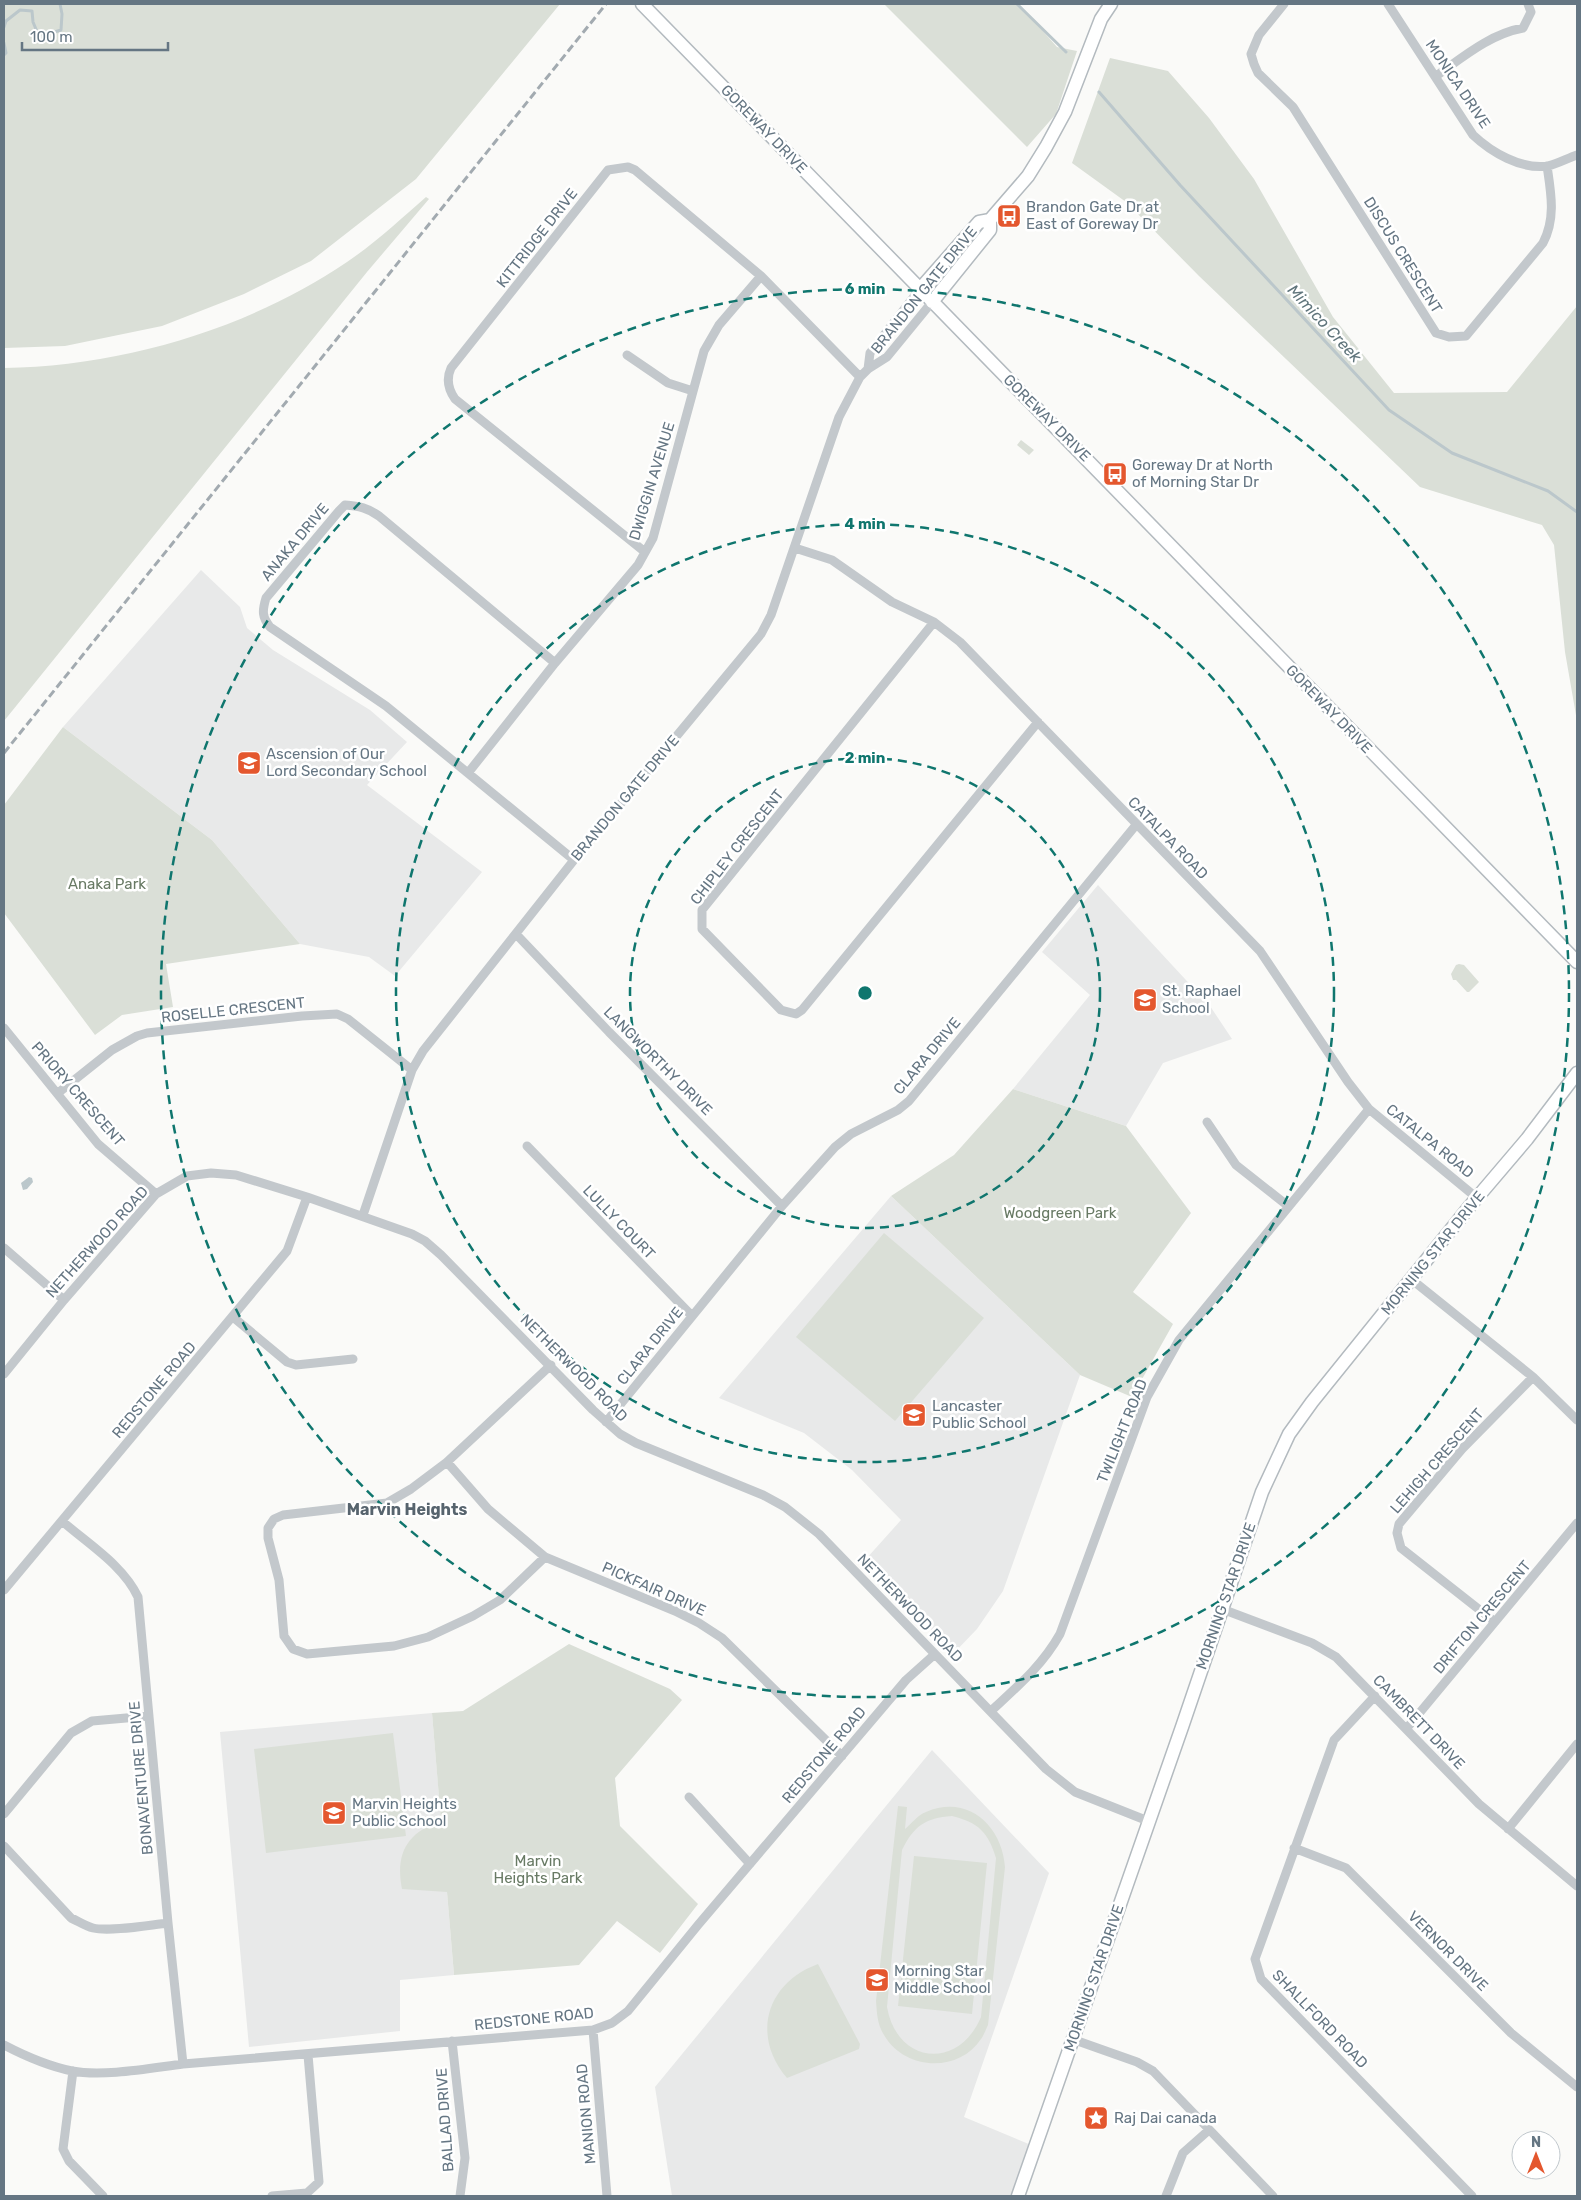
<svg xmlns="http://www.w3.org/2000/svg" width="1581" height="2200" viewBox="0 0 1581 2200" font-family="Rubik,sans-serif">
<style>
.built{fill:#e8e9e9}
.green{fill:#dadfd7;fill-rule:evenodd}
.water{fill:#bbc7cb}
.lines{fill:none;stroke-linecap:round;stroke-linejoin:round}
.stream{stroke:#bbc7cb;stroke-width:3}
.secondary-casing{stroke:#b3babf;stroke-width:15}
.street{stroke:#c3c8cc;stroke-width:9}
.secondary{stroke:#fff;stroke-width:12}
.rail{stroke:#a2aab0;stroke-width:3;stroke-dasharray:8 4;stroke-linecap:butt}
.ring{fill:none;stroke:#0f766e;stroke-width:2.5;stroke-dasharray:9 6}
.labels{text-anchor:middle;stroke-width:5;stroke-linejoin:round;paint-order:stroke}
.street-label{font-size:15px;fill:#657683;stroke:#fff}
.poi-label{font-size:15px;fill:#657683;stroke:#fff;text-anchor:start}
.park-label{font-size:15px;fill:#687a64;stroke:#fff}
.water-label{font-size:16px;font-style:italic;fill:#60757c;stroke:#fff}
.neighbourhood-label{font-size:16px;font-weight:bold;fill:#57646e;stroke:#fff}
.centre{fill:#0f766e;stroke:#fff;stroke-width:2.5}
.ring-label{font-size:15px;text-anchor:middle;font-weight:bold;fill:#0f766e;stroke:#fff;stroke-width:5;stroke-linejoin:round;paint-order:stroke}
</style>
<rect width="100%" height="100%" fill="#fafaf8"/>
<path class="built" d="M 201,570 L 240,607 L 247,628 L 273,650 L 370,710 L 407,742 L 367,785 L 482,872 L 395,976 L 369,957 L 300,944 L 212,840 L 63,727 Z
M 1098,885 L 1210,1006 L 1232,1039 L 1163,1063 L 1126,1126 L 1013,1089 L 1090,995 L 1042,952 Z
M 891,1196 L 1080,1375 L 1003,1591 L 977,1629 L 953,1654 L 866,1559 L 901,1520 L 852,1470 L 804,1433 L 719,1398 Z
M 432,1713 L 454,1975 L 400,1980 L 400,2031 L 249,2047 L 220,1732 Z
M 932,1750 L 1049,1873 L 964,2117 L 1036,2147 L 1018,2196 L 672,2196 L 655,2087 Z"/>
<path class="green" d="M 4,4 L 560,4 L 416,179 L 311,261 L 244,294 L 162,326 L 65,346 L 4,348 Z
M 884,4 L 1019,4 L 1057,47 L 1077,51 L 1056,114 L 1027,147 Z
M 1110,58 L 1168,71 L 1209,118 L 1254,179 L 1333,317 L 1394,393 L 1507,392 L 1577,306 L 1577,721 L 1565,652 L 1554,545 L 1542,525 L 1420,487 L 1199,276 L 1126,202 L 1072,163 Z
M 426,197 L 429,199 L 367,272 L 4,721 L 4,368 C 123,366 248,329 347,262 C 375,243 401,219 426,197 Z
M 1021,440 L 1034,450 L 1029,455 L 1017,445 Z
M 63,727 L 212,840 L 300,944 L 166,964 L 173,1007 L 122,1015 L 95,1035 L 4,913 L 4,805 Z
M 1459,964 L 1464,965 L 1479,982 L 1469,992 L 1467,992 L 1456,980 L 1453,980 L 1451,974 L 1456,965 Z
M 1013,1089 L 1126,1126 L 1191,1213 L 1133,1292 L 1173,1324 L 1132,1397 L 1080,1375 L 891,1196 L 954,1155 Z
M 884,1233 L 984,1318 L 895,1421 L 796,1337 Z
M 569,1644 L 670,1689 L 682,1700 L 615,1778 L 620,1826 L 698,1904 L 660,1953 L 617,1921 L 579,1965 L 454,1975 L 447,1892 L 402,1889 C 395,1854 407,1832 441,1821 L 432,1713 L 463,1711 Z
M 393,1733 L 406,1836 L 266,1853 L 254,1749 Z
M 898,1806 L 907,1807 L 905,1829 C 912,1823 918,1815 926,1812 C 968,1794 1002,1826 1005,1867 L 988,2025 C 986,2029 984,2035 981,2039 C 958,2074 904,2070 884,2035 C 877,2024 877,2013 876,2001 ZM 952,1816 C 979,1823 988,1832 996,1858 L 981,2017 C 958,2071 897,2064 887,2007 L 902,1850 C 914,1826 925,1818 952,1816 Z
M 914,1856 L 987,1863 L 972,2014 L 898,2006 Z
M 818,1964 L 860,2044 L 859,2049 L 787,2078 C 751,2036 766,1983 818,1964 Z"/>
<path class="water" d="M 29,1177 L 32,1178 L 33,1182 L 27,1189 L 23,1190 L 21,1183 Z"/>
<g class="lines">
<path class="stream" d="M 1017,4 L 1066,52
M 4,27 L 6,21 L 20,10 L 32,11 L 33,22 L 38,34 L 48,34 L 61,30 L 62,14 L 60,4
M 4,43 L 6,53 L 4,55
M 1099,92 L 1180,185 L 1389,410 L 1452,453 L 1548,491 L 1577,512"/>
<defs>
<path id="secondary" d="M 642,4 L 1577,962
M 920,289 L 979,222 L 990,220 L 1028,176 L 1046,147 L 1065,112 L 1101,19 L 1111,4
M 932,302 L 990,230 L 990,220
M 1018,2196 L 1182,1727 L 1262,1492 L 1289,1434 L 1312,1402 L 1470,1206 L 1527,1139 L 1577,1073"/>
</defs>
<use href="#secondary" class="secondary-casing"/>
<path class="street" d="M 1284,4 L 1259,35 L 1251,54 L 1254,64 L 1258,73 L 1293,107 L 1436,333 L 1449,337 L 1466,336 L 1543,243 C 1556,218 1551,193 1547,166
M 1388,4 L 1473,135 C 1491,152 1521,170 1548,166 C 1557,164 1568,158 1577,155
M 1436,76 C 1463,57 1490,34 1523,28 L 1531,12 L 1528,4
M 627,355 L 668,383 L 693,391
M 868,369 L 870,353 L 920,289
M 795,548 L 832,560 L 892,602 L 934,622 L 960,642 L 1260,951 L 1348,1082 L 1369,1109 L 1477,1198
M 645,552 L 455,399 C 448,389 446,379 451,368 L 608,170 L 628,167 L 635,170 L 761,276 L 860,377
M 934,622 L 702,910 L 702,929 L 781,1010 L 796,1014 L 802,1010 L 1038,722
M 555,663 L 379,516 C 368,508 359,506 345,505 L 339,511 L 266,598 C 262,611 262,617 270,627 L 386,706 L 574,860
M 468,773 L 555,663 L 638,565 L 653,538 L 704,351 L 719,325 L 761,276
M 516,934 L 609,1032 L 782,1206
M 4,1028 L 98,1144 L 156,1194
M 58,1093 L 112,1050 L 137,1036 L 147,1033 L 302,1016 L 337,1014 L 348,1019 L 412,1070
M 1207,1122 L 1236,1165 L 1288,1206
M 527,1146 L 692,1316
M 363,1215 L 412,1070 L 423,1051 L 574,860 L 761,634 L 771,615 L 839,417 L 860,377 L 868,369 L 887,357 L 932,302
M 4,1248 L 64,1300
M 1411,1279 L 1533,1377 L 1577,1420
M 233,1317 L 287,1362 L 296,1365 L 353,1359
M 4,1374 L 64,1300 L 156,1194 L 187,1176 L 211,1173 L 236,1175 L 307,1197 L 412,1234 L 425,1241 L 441,1255 L 593,1410 L 620,1434 L 636,1443 L 763,1495 L 785,1507 L 819,1534 L 1046,1769 L 1075,1792 L 1148,1821
M 606,1422 L 782,1206 L 835,1147 L 851,1134 L 898,1110 L 909,1101 L 1136,825
M 447,1462 L 488,1509 L 545,1557 L 675,1611 L 699,1623 L 722,1638 L 842,1756
M 62,1521 C 88,1544 123,1565 138,1597 L 168,1923 L 183,2064
M 545,1557 L 500,1600 L 473,1616 L 428,1637 L 394,1646 L 307,1654 L 293,1649 L 284,1636 L 279,1580 L 268,1538 L 268,1528 L 274,1519 L 283,1515 L 387,1503 L 411,1489 L 447,1462 L 551,1365
M 4,1590 L 287,1251 L 307,1197
M 1222,1609 L 1312,1643 L 1336,1657 L 1479,1804 L 1577,1886
M 1495,1622 L 1401,1548 L 1397,1533 L 1399,1524 L 1462,1449 L 1533,1377
M 1375,1696 L 1334,1740 L 1255,1959 L 1261,1979 L 1472,2196
M 991,1711 C 1017,1687 1042,1666 1060,1634 L 1147,1397 L 1179,1340 L 1369,1109
M 1407,1728 L 1577,1523
M 689,1797 L 750,1864
M 4,1814 L 71,1733 L 92,1721 L 149,1716
M 1508,1829 L 1577,1744
M 4,1846 L 71,1918 C 78,1921 85,1926 93,1928 C 110,1932 149,1925 168,1923
M 1294,1848 L 1346,1868 L 1511,2033 L 1577,2087
M 593,2030 L 607,2196
M 1072,2039 L 1137,2062 L 1153,2071 L 1273,2196
M 452,2041 L 465,2158 L 460,2196
M 4,2045 C 25,2056 48,2066 72,2071 C 103,2077 151,2068 183,2064 L 593,2030 L 612,2023 L 628,2011 L 698,1925 L 884,1706 L 906,1680 L 935,1654
M 73,2071 L 63,2149 L 69,2161 L 103,2196
M 272,2196 L 307,2193 L 319,2182 L 308,2055
M 1166,2196 L 1183,2153 L 1209,2130"/>
<use href="#secondary" class="secondary"/>
<path class="rail" d="M 4,753 L 606,4"/>
</g>
<g class="ring">
<circle cx="865" cy="993" r="235"/>
<circle cx="865" cy="993" r="469"/>
<circle cx="865" cy="993" r="704"/>
</g>
<defs>
<symbol id="bus-square" viewBox="-11 -11 22 22"><rect x="-9" y="-9" width="18" height="18" rx="4" fill="#e4572e" stroke="#fff"/><path d="M-5-6H5V4H4V6H2V4H-2V6H-4V4H-5ZM-3.5-4V0h7V-4ZM-3.5 1.2v1.5H-2V1.2ZM2 1.2v1.5H3.5V1.2Z" fill="#fff"/></symbol>
<symbol id="school-square" viewBox="-11 -11 22 22"><rect x="-9" y="-9" width="18" height="18" rx="4" fill="#e4572e" stroke="#fff"/><path d="M0-5L7-2L0 1L-7-2ZM-4 1L0 2.5L4 1V4Q0 6-4 4Z" fill="#fff"/></symbol>
<symbol id="sight-square" viewBox="-11 -11 22 22"><rect x="-9" y="-9" width="18" height="18" rx="4" fill="#e4572e" stroke="#fff"/><path d="M0-6L1.8-2.2L6-1.7L2.9 1.2L3.7 5.4L0 3.3L-3.7 5.4L-2.9 1.2L-6-1.7L-1.8-2.2Z" fill="#fff"/></symbol>
</defs>
<g fill-rule="evenodd">
<use href="#bus-square" x="995" y="202" width="28" height="28"/>
<use href="#bus-square" x="1101" y="460" width="28" height="28"/>
<use href="#school-square" x="235" y="749" width="28" height="28"/>
<use href="#school-square" x="1131" y="986" width="28" height="28"/>
<use href="#school-square" x="900" y="1401" width="28" height="28"/>
<use href="#school-square" x="320" y="1799" width="28" height="28"/>
<use href="#school-square" x="863" y="1966" width="28" height="28"/>
<use href="#sight-square" x="1082" y="2104" width="28" height="28"/>
</g>
<g class="labels">
<g class="street-label">
<text transform="translate(1458 84) rotate(56)" y="5">MONICA DRIVE</text>
<text transform="translate(764 129) rotate(46)" y="5">GOREWAY DRIVE</text>
<text transform="translate(537 238) rotate(-52)" y="5">KITTRIDGE DRIVE</text>
<text transform="translate(1403 255) rotate(58)" y="5">DISCUS CRESCENT</text>
<text transform="translate(924 290) rotate(-51)" y="5">BRANDON GATE DRIVE</text>
<text transform="translate(1047 418) rotate(45)" y="5">GOREWAY DRIVE</text>
<text transform="translate(652 481) rotate(-73)" y="5">DWIGGIN AVENUE</text>
<text transform="translate(295 542) rotate(-50)" y="5">ANAKA DRIVE</text>
<text transform="translate(1329 709) rotate(46)" y="5">GOREWAY DRIVE</text>
<text transform="translate(625 798) rotate(-50)" y="5">BRANDON GATE DRIVE</text>
<text transform="translate(1168 838) rotate(46)" y="5">CATALPA ROAD</text>
<text transform="translate(737 847) rotate(-52)" y="5">CHIPLEY CRESCENT</text>
<text transform="translate(233 1010) rotate(-6)" y="5">ROSELLE CRESCENT</text>
<text transform="translate(927 1056) rotate(-50)" y="5">CLARA DRIVE</text>
<text transform="translate(658 1061) rotate(45)" y="5">LANGWORTHY DRIVE</text>
<text transform="translate(78 1094) rotate(49)" y="5">PRIORY CRESCENT</text>
<text transform="translate(1430 1141) rotate(39)" y="5">CATALPA ROAD</text>
<text transform="translate(619 1222) rotate(46)" y="5">LULLY COURT</text>
<text transform="translate(97 1242) rotate(-48)" y="5">NETHERWOOD ROAD</text>
<text transform="translate(1433 1253) rotate(-51)" y="5">MORNING STAR DRIVE</text>
<text transform="translate(650 1346) rotate(-51)" y="5">CLARA DRIVE</text>
<text transform="translate(574 1368) rotate(45)" y="5">NETHERWOOD ROAD</text>
<text transform="translate(154 1390) rotate(-50)" y="5">REDSTONE ROAD</text>
<text transform="translate(1122 1431) rotate(-68)" y="5">TWILIGHT ROAD</text>
<text transform="translate(1437 1461) rotate(-49)" y="5">LEHIGH CRESCENT</text>
<text transform="translate(654 1589) rotate(24)" y="5">PICKFAIR DRIVE</text>
<text transform="translate(1226 1596) rotate(-71)" y="5">MORNING STAR DRIVE</text>
<text transform="translate(910 1608) rotate(46)" y="5">NETHERWOOD ROAD</text>
<text transform="translate(1482 1617) rotate(-50)" y="5">DRIFTON CRESCENT</text>
<text transform="translate(1419 1722) rotate(46)" y="5">CAMBRETT DRIVE</text>
<text transform="translate(824 1755) rotate(-50)" y="5">REDSTONE ROAD</text>
<text transform="translate(141 1778) rotate(-95)" y="5">BONAVENTURE DRIVE</text>
<text transform="translate(1448 1951) rotate(45)" y="5">VERNOR DRIVE</text>
<text transform="translate(1094 1978) rotate(-71)" y="5">MORNING STAR DRIVE</text>
<text transform="translate(534 2019) rotate(-6)" y="5">REDSTONE ROAD</text>
<text transform="translate(1320 2019) rotate(46)" y="5">SHALLFORD ROAD</text>
<text transform="translate(586 2114) rotate(-95)" y="5">MANION ROAD</text>
<text transform="translate(445 2120) rotate(-94)" y="5">BALLAD DRIVE</text>
</g>
<g class="poi-label">
<text x="1026" y="212">Brandon Gate Dr at<tspan x="1026" dy="17">East of Goreway Dr</tspan></text>
<text x="1132" y="470">Goreway Dr at North<tspan x="1132" dy="17">of Morning Star Dr</tspan></text>
<text x="266" y="759">Ascension of Our<tspan x="266" dy="17">Lord Secondary School</tspan></text>
<text x="1162" y="996">St. Raphael<tspan x="1162" dy="17">School</tspan></text>
<text x="932" y="1411">Lancaster<tspan x="932" dy="17">Public School</tspan></text>
<text x="352" y="1809">Marvin Heights<tspan x="352" dy="17">Public School</tspan></text>
<text x="894" y="1976">Morning Star<tspan x="894" dy="17">Middle School</tspan></text>
<text x="1114" y="2123">Raj Dai canada</text>
</g>
<g class="park-label">
<text x="107" y="889">Anaka Park</text>
<text x="1060" y="1218">Woodgreen Park</text>
<text x="538" y="1866">Marvin<tspan x="538" dy="17">Heights Park</tspan></text>
</g>
<g class="water-label">
<text transform="translate(1325 323) rotate(47)" y="6">Mimico Creek</text>
</g>
<g class="neighbourhood-label">
<text x="407" y="1515">Marvin Heights</text>
</g>
</g>
<circle cx="865" cy="993" r="8" class="centre"/>
<g class="ring-label">
<text x="865" y="294">6 min</text>
<text x="865" y="529">4 min</text>
<text x="865" y="763">2 min</text>
</g>
<rect width="1581" height="2200" fill="none" stroke="#657683" stroke-width="10"/>
<g transform="translate(1536 2155)"><circle r="24" fill="#ffffff" stroke="#c1c8cd"/>
<path d="M0-4L9 19L0 12L-9 19Z" fill="#e4572e"/>
<text y="-8" font-size="14" font-weight="bold" text-anchor="middle" fill="#657683">N</text>
</g>
<path d="M22 42v8h146v-8" fill="none" stroke="#657683" stroke-width="2.5"/>
<text x="30" y="42" font-size="15" fill="#657683" stroke="#ffffff" stroke-width="4" paint-order="stroke">100 m</text>
</svg>
